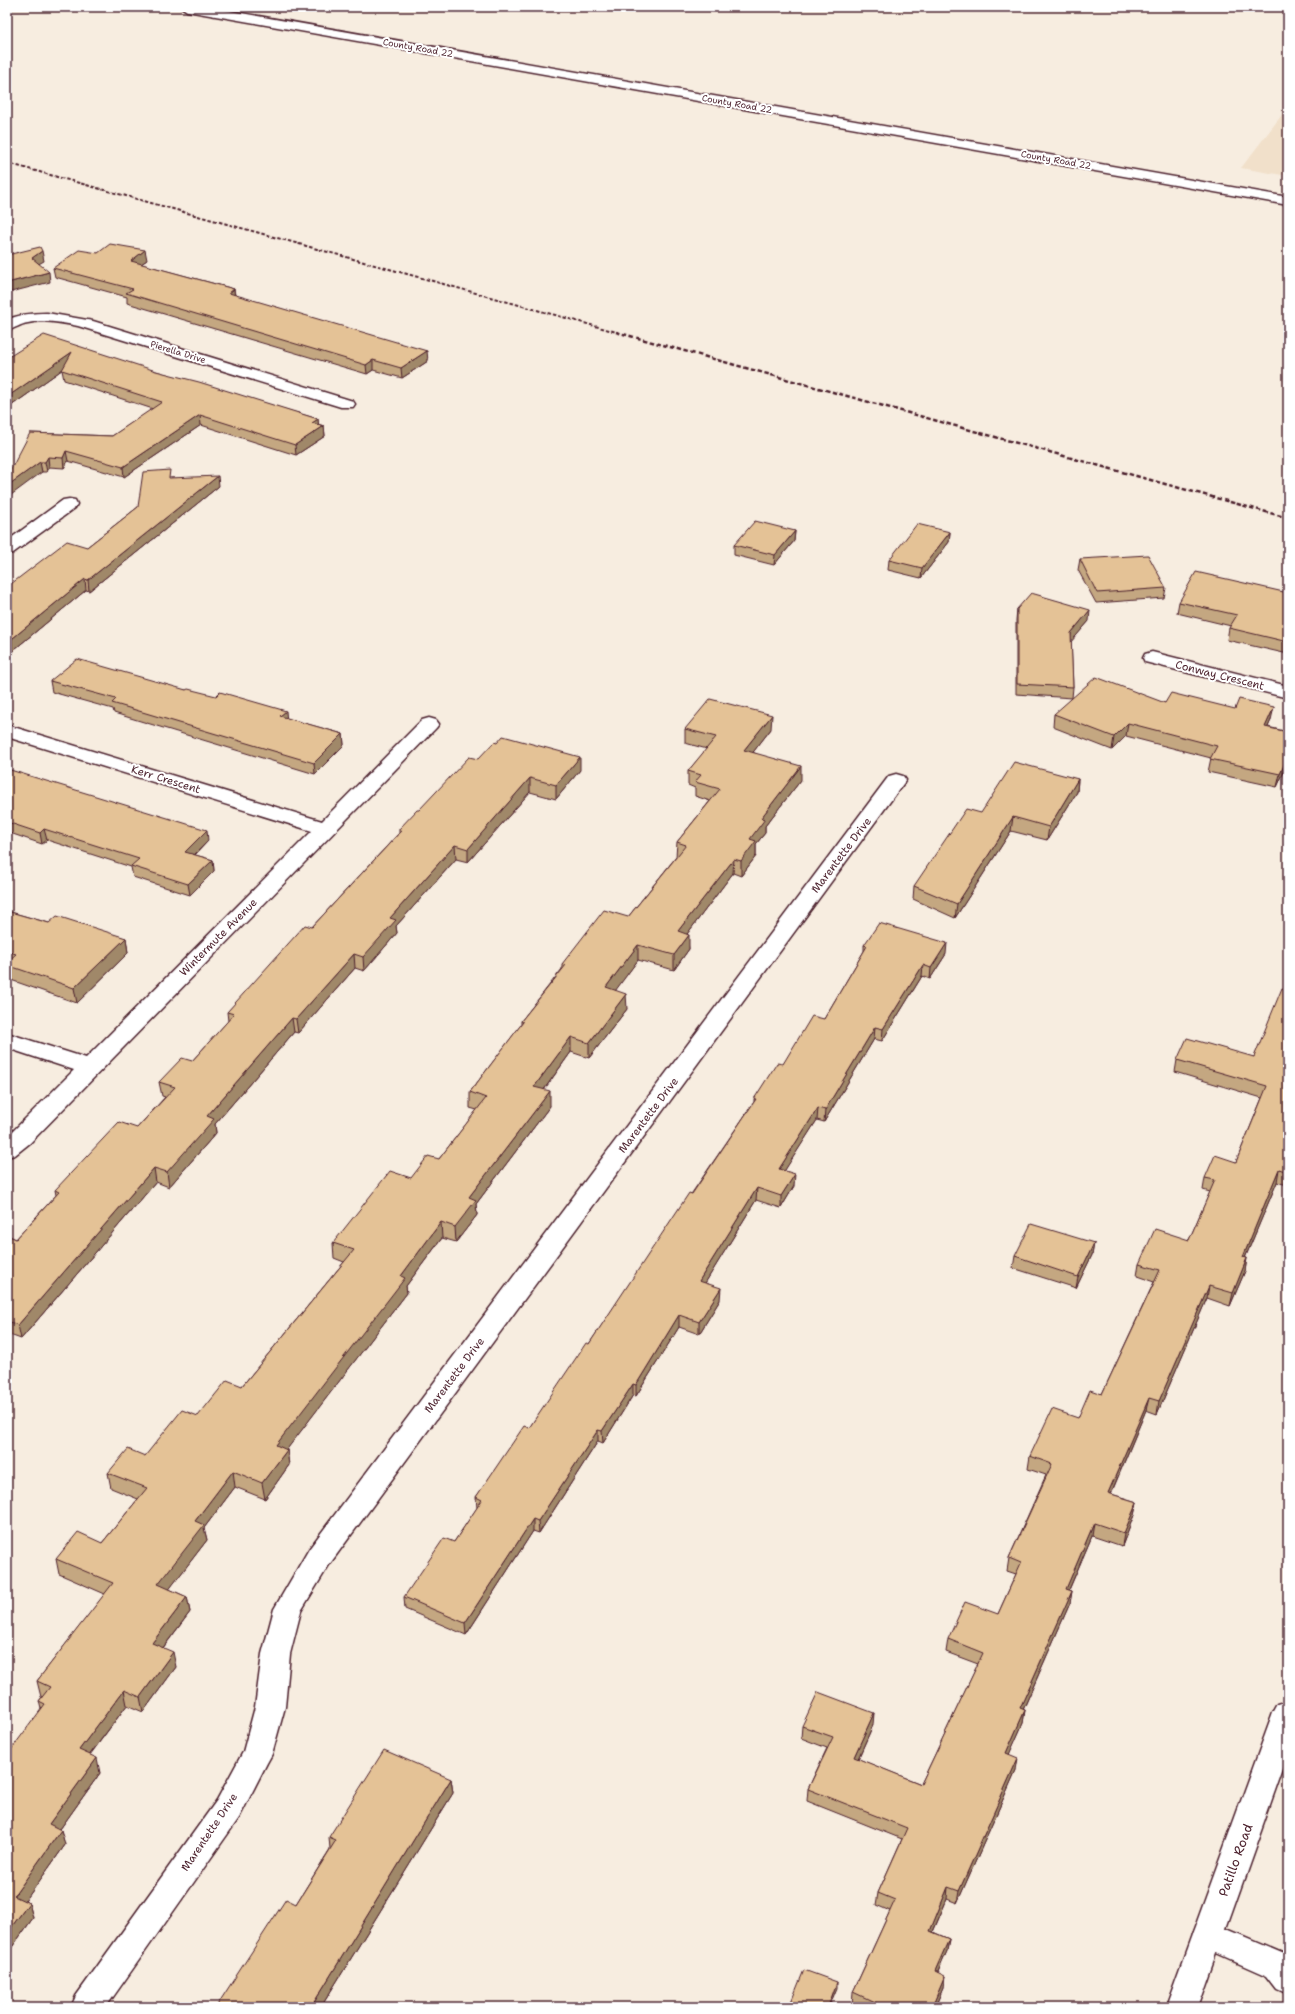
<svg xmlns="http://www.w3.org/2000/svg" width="1295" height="2014" viewBox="0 0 1295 2014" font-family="'Shantell Sans',sans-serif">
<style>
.built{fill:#f1e0ca}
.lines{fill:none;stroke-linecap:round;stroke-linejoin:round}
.street-casing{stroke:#4a1f2b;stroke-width:3}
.secondary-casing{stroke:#4a1f2b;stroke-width:3}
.primary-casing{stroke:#4a1f2b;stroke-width:3}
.street{fill:#fff;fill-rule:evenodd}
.secondary{fill:#fff;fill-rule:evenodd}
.primary{fill:#fff;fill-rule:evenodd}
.rail-far1{stroke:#4a1f2b;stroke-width:2;stroke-dasharray:3.5 2;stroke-linecap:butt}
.rail{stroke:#4a1f2b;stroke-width:2.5;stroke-dasharray:4.5 2.5;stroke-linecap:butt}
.wall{fill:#c4a781;stroke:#4a1f2b}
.shaded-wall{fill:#a08869;stroke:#4a1f2b}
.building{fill:#e4c296;stroke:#4a1f2b}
.labels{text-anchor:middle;stroke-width:4;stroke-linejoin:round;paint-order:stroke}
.far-street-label{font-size:9px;fill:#4a1f2b;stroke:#fff}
.street-label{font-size:11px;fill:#4a1f2b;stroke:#fff}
.near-street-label{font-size:13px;fill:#4a1f2b;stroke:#fff}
</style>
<rect width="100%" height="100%" fill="#f7ede0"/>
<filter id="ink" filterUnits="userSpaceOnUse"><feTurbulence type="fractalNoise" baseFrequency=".025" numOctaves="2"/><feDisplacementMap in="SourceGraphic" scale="8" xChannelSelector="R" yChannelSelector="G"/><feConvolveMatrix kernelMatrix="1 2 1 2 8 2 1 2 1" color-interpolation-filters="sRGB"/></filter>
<g filter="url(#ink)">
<path class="built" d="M 1288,107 L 1288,176 L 1241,168 Z"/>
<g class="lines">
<defs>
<path id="street" d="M 47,313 L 93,321 L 353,401 L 355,404 L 353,407 L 341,407 L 78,326 C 62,323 44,319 28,323 C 20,324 14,329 7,331 L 7,320 C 19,314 33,313 47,313 Z
M 69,499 L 75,500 L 77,504 L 75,508 L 13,553 L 7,554 L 7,541 L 63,500 Z
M 1152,652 L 1288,686 L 1288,698 L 1145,662 L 1143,658 L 1145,654 Z
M 429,718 L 436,720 L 439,724 L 436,728 L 30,1143 L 15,1155 L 7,1157 L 7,1137 L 74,1070 L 7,1048 L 7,1033 L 86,1058 L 312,831 L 7,737 L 7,725 L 322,821 L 422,720 Z
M 896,774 L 903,776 L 906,780 L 903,784 L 329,1565 L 301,1611 L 290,1654 L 285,1707 L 272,1754 L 267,1763 L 239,1818 L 106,2007 L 71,2007 L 76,1996 L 217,1800 L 243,1752 L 255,1707 L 262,1654 L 274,1609 L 309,1549 L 889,776 Z
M 1208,1921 L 1288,1955 L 1288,1994 L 1277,1989 L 1267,1976 L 1197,1945 L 1192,1935 L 1197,1925 Z"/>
<path id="secondary" d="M 1288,1701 L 1288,1754 L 1198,2007 L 1166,2007 L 1273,1713 L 1278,1704 Z"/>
<path id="primary" d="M 181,7 L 207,7 L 1288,197 L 1288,205 L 187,11 Z"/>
</defs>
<use href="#street" class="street-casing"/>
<use href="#secondary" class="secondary-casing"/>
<use href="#primary" class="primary-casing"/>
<use href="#street" class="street"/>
<use href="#secondary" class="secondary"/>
<use href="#primary" class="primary"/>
<path class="rail-far1" d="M 7,163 L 620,333"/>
<path class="rail" d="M 616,332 L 1288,518"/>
</g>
<path class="wall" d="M 98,253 L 147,260 L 141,264 L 234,289 L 235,295 L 428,361 L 402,378 L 373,370 L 367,374 L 127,303 L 127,297 L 55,277 L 53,268 Z
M 7,358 L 156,371 L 318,419 L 318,424 L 324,426 L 325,436 L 296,455 L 201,425 L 124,477 L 68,461 L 64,468 L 49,467 L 47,472 L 42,472 L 30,433 L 112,436 L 153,409 L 64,380 L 62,370 L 63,369 L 8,408 L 7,406 Z
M 171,478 L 219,486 L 89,591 L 86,590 L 10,653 L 7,652 L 7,587 L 87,547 L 138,507 Z
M 795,531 L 794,541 L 774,565 L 734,555 L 734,545 Z
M 950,532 L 949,542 L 921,578 L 888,570 L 889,560 Z
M 1080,559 L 1166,588 L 1164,598 L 1096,603 L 1078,570 Z
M 1288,593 L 1288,654 L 1227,640 L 1229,628 L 1231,626 L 1177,613 L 1179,602 Z
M 1017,609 L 1089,621 L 1071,641 L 1073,687 L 1072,698 L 1016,694 L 1016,620 Z
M 50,681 L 186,690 L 343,734 L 344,745 L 315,774 L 114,713 L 113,709 L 52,692 Z
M 1165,703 L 1271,720 L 1268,727 L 1288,732 L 1288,763 L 1277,787 L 1208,772 L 1211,758 L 1126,736 L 1112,750 L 1053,727 L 1054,714 Z
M 685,729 L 771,729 L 753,752 L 801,780 L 765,826 L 765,833 L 756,844 L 756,856 L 741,876 L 733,873 L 687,934 L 689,949 L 674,970 L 638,960 L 615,990 L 627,1009 L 589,1058 L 571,1052 L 544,1090 L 550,1106 L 476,1204 L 477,1215 L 456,1242 L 442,1238 L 406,1286 L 407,1293 L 286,1450 L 287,1450 L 289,1465 L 265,1499 L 235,1487 L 204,1528 L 207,1540 L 169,1589 L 187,1597 L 190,1612 L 163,1648 L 176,1667 L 143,1712 L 127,1705 L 90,1755 L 100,1773 L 60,1829 L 61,1830 L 65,1845 L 25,1901 L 29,1903 L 33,1918 L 7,1954 L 41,1709 L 39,1701 L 42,1697 L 41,1697 L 37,1681 L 105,1594 L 59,1574 L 56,1559 L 102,1543 L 138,1499 L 111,1488 L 108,1473 L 145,1456 L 198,1416 L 242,1386 L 344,1262 L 334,1258 L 333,1243 L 411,1178 L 439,1159 L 477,1110 L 470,1108 L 470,1092 L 521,1025 L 521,1021 L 562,969 L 562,964 L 628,917 L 676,857 L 677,842 L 710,801 L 695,796 L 695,788 L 688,785 L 688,771 L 707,749 L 685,743 Z
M 478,759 L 580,770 L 556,799 L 530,792 L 468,862 L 456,859 L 396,926 L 397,933 L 364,971 L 355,968 L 298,1033 L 294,1032 L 215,1124 L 216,1133 L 169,1187 L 156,1182 L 21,1339 L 7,1334 L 7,1235 L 16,1239 L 56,1195 L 55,1190 L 137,1128 L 165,1097 L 162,1096 L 159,1082 L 192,1061 L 228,1021 L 227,1012 L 312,927 L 399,833 L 399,829 Z
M 7,769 L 208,841 L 195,855 L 213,860 L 214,871 L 190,895 L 133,877 L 131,867 L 47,840 L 42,844 L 7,832 Z
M 1078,779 L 1077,792 L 1047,840 L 1011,831 L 955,918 L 913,899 L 914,886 L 981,813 Z
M 7,911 L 49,923 L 126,938 L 128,953 L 77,1003 L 8,979 L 7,975 Z
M 864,945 L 946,954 L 930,979 L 922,976 L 882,1041 L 874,1039 L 824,1122 L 817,1120 L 784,1171 L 794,1186 L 781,1208 L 756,1200 L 705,1283 L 720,1300 L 699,1334 L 679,1327 L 636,1396 L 633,1395 L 603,1443 L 598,1441 L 539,1533 L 533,1531 L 466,1635 L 405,1609 L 404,1597 L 454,1542 L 477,1508 L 476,1497 L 529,1428 L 589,1344 L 754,1102 L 754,1099 L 783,1064 L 824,1019 L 864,951 Z
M 1288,990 L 1288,1184 L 1287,1185 L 1277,1182 L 1245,1258 L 1247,1258 L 1245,1271 L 1230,1306 L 1207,1298 L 1157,1414 L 1146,1410 L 1111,1494 L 1137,1502 L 1134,1515 L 1122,1546 L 1092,1536 L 1069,1590 L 1072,1591 L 1070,1603 L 1023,1710 L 1025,1710 L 1023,1723 L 1009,1754 L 1016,1770 L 957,1903 L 947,1899 L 933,1932 L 949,1939 L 947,1951 L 938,1972 L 943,1988 L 935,2007 L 857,2007 L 852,2005 L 853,1992 L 890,1911 L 876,1905 L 878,1893 L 902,1839 L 807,1801 L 808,1789 L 827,1748 L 801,1738 L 802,1726 L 873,1725 L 858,1759 L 921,1784 L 978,1664 L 946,1652 L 948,1639 L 998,1614 L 1016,1574 L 1007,1571 L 1009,1558 L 1046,1475 L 1028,1469 L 1030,1456 L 1078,1418 L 1102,1394 L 1154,1282 L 1137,1276 L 1139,1264 L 1189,1240 L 1210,1192 L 1203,1190 L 1205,1178 L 1236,1162 L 1262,1098 L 1175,1072 L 1177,1060 L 1254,1057 Z
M 1094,1243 L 1092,1255 L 1076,1288 L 1013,1268 L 1015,1256 Z
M 451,1779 L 453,1793 L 321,2007 L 216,2007 L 296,1904 L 330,1849 L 329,1837 Z"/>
<path class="shaded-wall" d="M 145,250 L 147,260 L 132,270 L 131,261 Z
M 42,251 L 44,261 L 33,267 L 32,258 Z
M 49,272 L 50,282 L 7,293 L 7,283 Z
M 234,289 L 235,299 L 229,293 Z
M 427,351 L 428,361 L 402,378 L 401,368 Z
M 72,352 L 73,362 L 8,408 L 7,397 Z
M 373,360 L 373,370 L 367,374 L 366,365 Z
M 200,415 L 201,425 L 124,477 L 123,467 Z
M 318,419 L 319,429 L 312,423 Z
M 324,426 L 325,436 L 296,455 L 295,445 Z
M 66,451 L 68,461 L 64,468 L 63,458 Z
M 48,457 L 49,467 L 47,472 L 45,462 Z
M 40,462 L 42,472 L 7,498 L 7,486 Z
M 218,476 L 219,486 L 89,591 L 88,580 Z
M 795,531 L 794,541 L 774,565 L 775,555 Z
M 950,532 L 949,542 L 921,578 L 922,568 Z
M 85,579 L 86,590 L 10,653 L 8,642 Z
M 1090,610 L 1089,621 L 1070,643 L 1071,633 Z
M 1274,707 L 1271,720 L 1262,740 L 1265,727 Z
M 286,711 L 287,722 L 280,716 Z
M 772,715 L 771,729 L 744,764 L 744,750 Z
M 1128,723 L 1126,736 L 1112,750 L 1114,737 Z
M 343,734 L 344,745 L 315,774 L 314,763 Z
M 1288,756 L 1288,763 L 1277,787 L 1280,774 Z
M 580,757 L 580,770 L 556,799 L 556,785 Z
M 801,766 L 801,780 L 765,826 L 765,833 L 756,844 L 756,856 L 741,876 L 741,861 L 750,839 L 761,818 Z
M 530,778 L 530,792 L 468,862 L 468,849 Z
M 1078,779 L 1077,792 L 1047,840 L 1049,827 Z
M 1013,817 L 1011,831 L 955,918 L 957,904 Z
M 44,829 L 47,840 L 42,844 L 40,833 Z
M 207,830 L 208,841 L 186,863 L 185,852 Z
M 455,845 L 456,859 L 396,926 L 397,933 L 364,971 L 363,957 L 390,918 Z
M 734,859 L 733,873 L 678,946 L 678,931 Z
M 213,860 L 214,871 L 190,895 L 188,884 Z
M 689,935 L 689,949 L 674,970 L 674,955 Z
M 126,938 L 128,953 L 77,1003 L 74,988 Z
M 947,943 L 946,954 L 930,979 L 931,968 Z
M 638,945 L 638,960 L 607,1002 L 606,987 Z
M 354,954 L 355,968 L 298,1033 L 296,1019 Z
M 923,965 L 922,976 L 882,1041 L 883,1029 Z
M 626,994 L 627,1009 L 589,1058 L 589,1043 Z
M 292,1018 L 294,1032 L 215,1124 L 216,1133 L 169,1187 L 167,1172 L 207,1116 Z
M 875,1027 L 874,1039 L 824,1122 L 825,1110 Z
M 571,1037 L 571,1052 L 535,1102 L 534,1087 Z
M 550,1091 L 550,1106 L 476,1204 L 477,1215 L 456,1242 L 455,1227 L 469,1197 Z
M 818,1108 L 817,1120 L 778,1181 L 779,1169 Z
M 154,1168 L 156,1182 L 21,1339 L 18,1325 Z
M 1279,1169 L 1277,1182 L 1240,1270 L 1243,1257 Z
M 795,1174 L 794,1186 L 781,1208 L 781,1196 Z
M 757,1188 L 756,1200 L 699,1293 L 699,1281 Z
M 441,1222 L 442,1238 L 406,1286 L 407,1293 L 278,1461 L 276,1445 L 401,1276 Z
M 1094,1243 L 1092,1255 L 1076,1288 L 1078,1277 Z
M 1247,1258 L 1245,1271 L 1230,1306 L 1233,1293 Z
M 1209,1286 L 1207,1298 L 1157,1414 L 1159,1401 Z
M 721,1288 L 720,1300 L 699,1334 L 699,1322 Z
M 679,1315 L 679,1327 L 636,1396 L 636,1385 Z
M 633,1384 L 633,1395 L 603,1443 L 602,1431 Z
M 1149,1398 L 1146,1410 L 1106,1505 L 1108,1493 Z
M 598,1430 L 598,1441 L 539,1533 L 538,1521 Z
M 287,1450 L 289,1465 L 265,1499 L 262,1483 Z
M 233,1471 L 235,1487 L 204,1528 L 207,1540 L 161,1600 L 158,1584 L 195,1521 Z
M 1137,1502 L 1134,1515 L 1122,1546 L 1124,1533 Z
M 533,1519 L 533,1531 L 466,1635 L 465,1623 Z
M 1094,1523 L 1092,1536 L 1064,1601 L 1066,1589 Z
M 1072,1591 L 1070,1603 L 1018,1721 L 1020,1708 Z
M 187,1597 L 190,1612 L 155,1658 L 152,1643 Z
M 173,1652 L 176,1667 L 143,1712 L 140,1697 Z
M 124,1690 L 127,1705 L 82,1765 L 79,1750 Z
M 1025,1710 L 1023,1723 L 1004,1766 L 1006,1753 Z
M 874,1713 L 873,1725 L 853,1770 L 854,1757 Z
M 97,1758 L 100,1773 L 53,1839 L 49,1824 Z
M 1018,1758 L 1016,1770 L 957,1903 L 959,1891 Z
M 451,1779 L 453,1793 L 321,2007 L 313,2007 L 313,2004 Z
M 61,1830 L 65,1845 L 18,1911 L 14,1896 Z
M 948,1887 L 947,1899 L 928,1943 L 930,1931 Z
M 29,1903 L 33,1918 L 7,1954 L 7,1933 Z
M 949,1939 L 947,1951 L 933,1983 L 935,1971 Z
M 945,1976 L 943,1988 L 935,2007 L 932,2007 Z
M 837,1982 L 837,1988 L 829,2007 L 828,2007 Z
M 309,2002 L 310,2007 L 306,2007 Z"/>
<path class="building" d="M 110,244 L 145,250 L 131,261 L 234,289 L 229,293 L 427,351 L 401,368 L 373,360 L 366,365 L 126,293 L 133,289 L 53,268 L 79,250 L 98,253 Z
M 40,247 L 42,251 L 32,258 L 49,272 L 7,283 L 7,255 Z
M 44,335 L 156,371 L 199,382 L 318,419 L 312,423 L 324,426 L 295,445 L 200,415 L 123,467 L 66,451 L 63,458 L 48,457 L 45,462 L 40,462 L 7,486 L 7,477 L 30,433 L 112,436 L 162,402 L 62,370 L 72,352 L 7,397 L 7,358 Z
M 170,470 L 169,478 L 218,476 L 88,580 L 85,579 L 8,642 L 7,642 L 7,587 L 67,541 L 87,547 L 138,507 L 143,472 Z
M 755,521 L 795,531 L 775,555 L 734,545 Z
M 917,524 L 950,532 L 922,568 L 889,560 Z
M 1148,555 L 1166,588 L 1097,593 L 1080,559 Z
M 1196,572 L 1288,593 L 1288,642 L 1229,628 L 1237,615 L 1179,602 Z
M 1031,593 L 1090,610 L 1071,633 L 1073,687 L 1017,684 L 1017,609 Z
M 77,659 L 186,690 L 188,689 L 216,696 L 220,692 L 286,711 L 280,716 L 343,734 L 314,763 L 112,703 L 116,699 L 50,681 Z
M 1096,677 L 1165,703 L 1171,693 L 1235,709 L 1239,699 L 1274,707 L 1265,727 L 1288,732 L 1288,756 L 1280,774 L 1210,759 L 1217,746 L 1128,723 L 1114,737 L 1054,714 Z
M 710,699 L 772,715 L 744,750 L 801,766 L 761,818 L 765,819 L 750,839 L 756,841 L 741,861 L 734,859 L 678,931 L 689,935 L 674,955 L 638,945 L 606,987 L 626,994 L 589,1043 L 571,1037 L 534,1087 L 550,1091 L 469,1197 L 476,1200 L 455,1227 L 441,1222 L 401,1276 L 405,1278 L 276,1445 L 287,1450 L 262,1483 L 233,1471 L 195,1521 L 204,1525 L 158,1584 L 187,1597 L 152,1643 L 173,1652 L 140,1697 L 124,1690 L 79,1750 L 97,1758 L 49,1824 L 61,1830 L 14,1896 L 29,1903 L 7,1933 L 7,1755 L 45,1704 L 39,1701 L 50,1687 L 37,1681 L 113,1583 L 56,1559 L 78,1532 L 102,1543 L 147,1488 L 108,1473 L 128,1449 L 145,1456 L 182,1410 L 198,1416 L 227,1380 L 242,1386 L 354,1250 L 333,1243 L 390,1171 L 411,1178 L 428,1156 L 439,1159 L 486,1098 L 470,1092 L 523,1022 L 521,1021 L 566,965 L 562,964 L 604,910 L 628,917 L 686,845 L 677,842 L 720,789 L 695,782 L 701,775 L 688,771 L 716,737 L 685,729 Z
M 503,736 L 580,757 L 556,785 L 530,778 L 468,849 L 455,845 L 390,918 L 396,920 L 363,957 L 354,954 L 296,1019 L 292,1018 L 207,1116 L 214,1119 L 167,1172 L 154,1168 L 18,1325 L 7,1321 L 7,1235 L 16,1239 L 59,1192 L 55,1190 L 119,1122 L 137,1128 L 175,1087 L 159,1082 L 182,1058 L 192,1061 L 234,1014 L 227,1012 L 305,925 L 312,927 L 402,830 L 399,829 L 417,810 L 419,810 L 469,757 L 478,759 L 494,742 L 497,743 Z
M 1014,762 L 1078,779 L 1049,827 L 1013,817 L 957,904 L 914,886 L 966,809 L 981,813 Z
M 7,769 L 207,830 L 185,852 L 213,860 L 188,884 L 131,866 L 139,859 L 44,829 L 40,833 L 7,822 Z
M 7,911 L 49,923 L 57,916 L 126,938 L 74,988 L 7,965 L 7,962 L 16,954 L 7,951 Z
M 879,923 L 947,943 L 931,968 L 923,965 L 883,1029 L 875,1027 L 825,1110 L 818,1108 L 779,1169 L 795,1174 L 781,1196 L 757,1188 L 699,1281 L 721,1288 L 699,1322 L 679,1315 L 636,1385 L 633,1384 L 602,1431 L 598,1430 L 538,1521 L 533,1519 L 465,1623 L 404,1597 L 444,1538 L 454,1542 L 482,1500 L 476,1497 L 524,1426 L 529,1428 L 586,1343 L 589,1344 L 689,1193 L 692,1194 L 756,1099 L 754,1099 L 777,1063 L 783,1064 L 812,1016 L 824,1019 L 867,946 L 864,945 Z
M 1282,988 L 1288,990 L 1288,1172 L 1279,1169 L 1243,1257 L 1247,1258 L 1233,1293 L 1209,1286 L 1159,1401 L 1149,1398 L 1108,1493 L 1137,1502 L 1124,1533 L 1094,1523 L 1066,1589 L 1072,1591 L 1020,1708 L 1025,1710 L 1006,1753 L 1018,1758 L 959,1891 L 948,1887 L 930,1931 L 949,1939 L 935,1971 L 945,1976 L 932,2007 L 885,2007 L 853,1992 L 895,1900 L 878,1893 L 907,1828 L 808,1789 L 833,1737 L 802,1726 L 818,1692 L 874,1713 L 854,1757 L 921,1784 L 983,1653 L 948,1639 L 965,1602 L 998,1614 L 1021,1563 L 1009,1558 L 1052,1464 L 1030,1456 L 1052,1409 L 1078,1418 L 1090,1390 L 1102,1394 L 1160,1270 L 1139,1264 L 1155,1229 L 1189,1240 L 1215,1180 L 1205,1178 L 1215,1155 L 1236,1162 L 1267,1086 L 1177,1060 L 1187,1038 L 1254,1057 Z
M 1031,1224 L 1094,1243 L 1078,1277 L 1015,1256 Z
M 384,1750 L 451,1779 L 313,2004 L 309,2002 L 306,2007 L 216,2007 L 286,1899 L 296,1904 L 336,1840 L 329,1837 Z
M 804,1970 L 837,1982 L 828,2007 L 789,2007 Z"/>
</g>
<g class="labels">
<g class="far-street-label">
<text transform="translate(418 48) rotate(10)" y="3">County Road 22</text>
<text transform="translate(737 104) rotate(10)" y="3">County Road 22</text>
<text transform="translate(1056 160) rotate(10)" y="3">County Road 22</text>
<text transform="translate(178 352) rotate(17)" y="3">Pierella Drive</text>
</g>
<g class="street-label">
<text transform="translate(1220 675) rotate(14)" y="4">Conway Crescent</text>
<text transform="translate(166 779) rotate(17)" y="4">Kerr Crescent</text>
<text transform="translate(841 855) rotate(-53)" y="4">Marentette Drive</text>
<text transform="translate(218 937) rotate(-45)" y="4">Wintermute Avenue</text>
<text transform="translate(648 1115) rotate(-53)" y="4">Marentette Drive</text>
<text transform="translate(454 1375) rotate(-53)" y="4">Marentette Drive</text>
<text transform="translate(209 1832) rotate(-56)" y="4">Marentette Drive</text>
</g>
<g class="near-street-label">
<text transform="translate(1235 1860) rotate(-70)" y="5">Patillo Road</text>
</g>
</g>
<rect width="1295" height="2014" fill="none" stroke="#fff" stroke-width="24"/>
<rect x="12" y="12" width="1271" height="1990" fill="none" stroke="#4a1f2b" stroke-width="1.5" filter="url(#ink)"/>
</svg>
